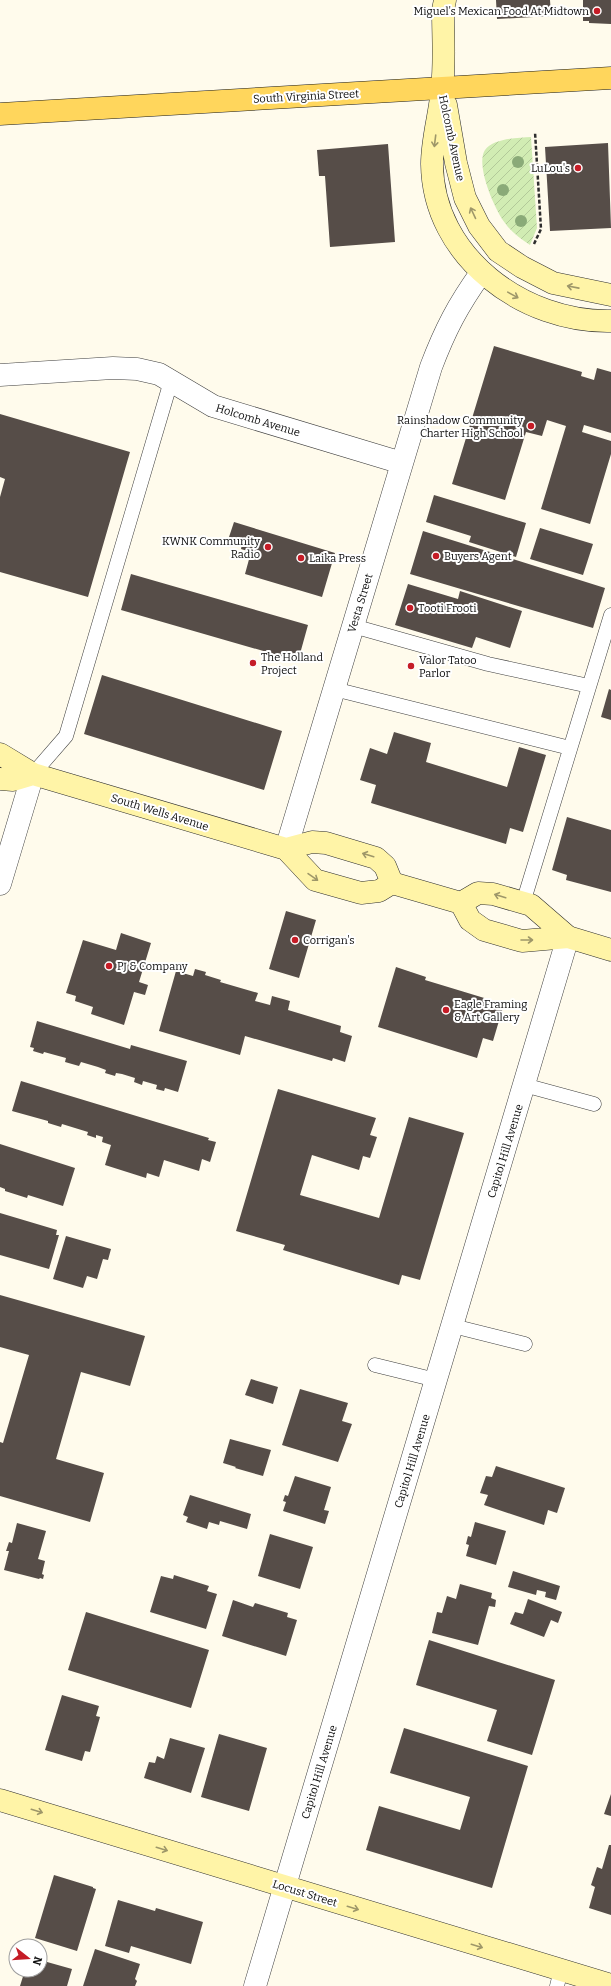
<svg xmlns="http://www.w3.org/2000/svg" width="611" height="1986" viewBox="0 0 611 1986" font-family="Bitter,serif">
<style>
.garden{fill:url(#garden-furrows)}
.building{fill:#564d48}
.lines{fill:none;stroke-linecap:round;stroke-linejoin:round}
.lane-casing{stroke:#3f3f3f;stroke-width:15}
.street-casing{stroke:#3f3f3f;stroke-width:23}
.secondary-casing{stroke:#2e2e2e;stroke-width:23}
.primary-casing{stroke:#1d1d1d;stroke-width:23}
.path{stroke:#2e2e2e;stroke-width:2.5;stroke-dasharray:4 2;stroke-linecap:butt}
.lane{stroke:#fff;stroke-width:14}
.street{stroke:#fff;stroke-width:22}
.secondary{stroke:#fff4a7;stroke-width:22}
.primary{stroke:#ffd65c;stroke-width:22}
.tree{fill:#8aaa78}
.oneway{stroke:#9e9769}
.poi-dot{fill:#c51c26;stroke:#fff;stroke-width:1.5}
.labels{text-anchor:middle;stroke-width:4;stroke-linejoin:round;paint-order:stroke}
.poi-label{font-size:11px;fill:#0c0c0c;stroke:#fff;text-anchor:start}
.street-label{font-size:11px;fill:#0c0c0c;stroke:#fff}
</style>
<defs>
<pattern id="garden-furrows" width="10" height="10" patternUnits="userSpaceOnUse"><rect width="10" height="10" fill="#d1ecb3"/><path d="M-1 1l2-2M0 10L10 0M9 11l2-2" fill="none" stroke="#b2c999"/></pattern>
</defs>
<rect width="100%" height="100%" fill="#fffbec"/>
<path class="garden" d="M 531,137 L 537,228 L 530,245 C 521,239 511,232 505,223 C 495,210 475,165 485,150 C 494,138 518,138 531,137 Z"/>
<path class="building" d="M 496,0 L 550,0 L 551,16 L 497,19 Z
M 583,0 L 611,0 L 611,24 L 589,23 L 589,21 L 583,21 Z
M 608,143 L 611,228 L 550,231 L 545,147 Z
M 388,144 L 395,242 L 330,247 L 325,176 L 319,176 L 317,150 Z
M 494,346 L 582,372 L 581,376 L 594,380 L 597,368 L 611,372 L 611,433 L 584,425 L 582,432 L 611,441 L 611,454 L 590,524 L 541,509 L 566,426 L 547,420 L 542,436 L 526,432 L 505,500 L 452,484 Z
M 0,414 L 130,452 L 88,597 L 0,572 L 0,497 L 5,479 L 0,477 Z
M 434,495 L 526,523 L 516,557 L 469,542 L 471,536 L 426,522 Z
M 234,522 L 335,553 L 322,597 L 245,574 L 251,552 L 241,549 L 242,544 L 232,541 L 233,538 L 229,537 Z
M 540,528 L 593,544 L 583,575 L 530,559 Z
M 423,531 L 605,588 L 593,628 L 410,574 Z
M 131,574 L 308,625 L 298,661 L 121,610 Z
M 408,584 L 458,599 L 460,591 L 522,611 L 510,648 L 476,637 L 472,648 L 395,625 Z
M 102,675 L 282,731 L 264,790 L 84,734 Z
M 609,689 L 611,690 L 611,720 L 601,717 Z
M 394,732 L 431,743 L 426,762 L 507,787 L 519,747 L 546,755 L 523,832 L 510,828 L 506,844 L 371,803 L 376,785 L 360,780 L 370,748 L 387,754 Z
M 567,817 L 611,830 L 611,892 L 566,880 L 567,875 L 552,870 Z
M 286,911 L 316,920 L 299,978 L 269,969 Z
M 121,933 L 151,943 L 139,982 L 148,985 L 145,995 L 134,992 L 124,1025 L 91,1014 L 93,1007 L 75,1001 L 76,996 L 66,993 L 83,940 L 116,950 Z
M 396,967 L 426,977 L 425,980 L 504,1004 L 493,1041 L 483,1038 L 477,1058 L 378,1027 Z
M 195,969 L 206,972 L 205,975 L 221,980 L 220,982 L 258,993 L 255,1001 L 270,1005 L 272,996 L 290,1001 L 288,1010 L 341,1026 L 340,1032 L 352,1036 L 345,1062 L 333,1058 L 332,1061 L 245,1036 L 240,1055 L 159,1031 L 176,971 L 193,976 Z
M 37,1021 L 130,1049 L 131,1045 L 187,1061 L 178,1092 L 165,1088 L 164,1091 L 156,1089 L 157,1085 L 143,1081 L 142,1085 L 134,1082 L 135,1078 L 122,1074 L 116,1073 L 115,1076 L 105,1073 L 106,1070 L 98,1067 L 81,1062 L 79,1066 L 65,1062 L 66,1058 L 44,1052 L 43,1054 L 33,1051 L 34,1048 L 30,1047 Z
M 21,1081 L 209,1138 L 208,1140 L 216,1142 L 210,1162 L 202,1159 L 199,1171 L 164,1160 L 159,1177 L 147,1173 L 146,1178 L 105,1165 L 111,1145 L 102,1142 L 103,1137 L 96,1135 L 96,1138 L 87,1135 L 88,1132 L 62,1124 L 61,1127 L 48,1123 L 48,1121 L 12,1111 Z
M 278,1089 L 376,1118 L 370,1135 L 377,1137 L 370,1158 L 363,1156 L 359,1170 L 312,1155 L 300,1195 L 379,1218 L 409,1117 L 464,1133 L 420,1280 L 402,1275 L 399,1285 L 283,1250 L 285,1245 L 236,1231 Z
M 0,1144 L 75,1168 L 63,1206 L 28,1195 L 27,1198 L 5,1191 L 5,1189 L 0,1187 Z
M 0,1213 L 57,1230 L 56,1235 L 59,1235 L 49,1269 L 0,1255 Z
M 66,1236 L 111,1249 L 108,1260 L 103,1259 L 97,1279 L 87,1276 L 83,1288 L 53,1279 Z
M 0,1295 L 145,1336 L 130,1386 L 81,1372 L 56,1459 L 104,1473 L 90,1522 L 0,1496 L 0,1442 L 3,1443 L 29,1355 L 0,1347 Z
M 251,1379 L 278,1387 L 273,1404 L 245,1395 Z
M 300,1389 L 348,1403 L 342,1421 L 352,1424 L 338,1462 L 282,1445 Z
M 230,1439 L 271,1450 L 263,1476 L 235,1468 L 236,1467 L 223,1463 Z
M 496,1466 L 565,1488 L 557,1513 L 548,1510 L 544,1525 L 484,1505 L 488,1495 L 480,1493 L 486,1476 L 492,1477 Z
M 295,1476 L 331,1487 L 324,1510 L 329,1511 L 325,1524 L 283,1511 L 286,1502 L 283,1501 L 285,1495 L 288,1496 Z
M 190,1495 L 251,1514 L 247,1529 L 220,1521 L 219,1525 L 209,1522 L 207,1529 L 186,1522 L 188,1517 L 183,1515 Z
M 475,1522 L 506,1531 L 496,1565 L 466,1556 L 469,1545 L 466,1544 L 468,1536 L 471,1537 Z
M 17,1523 L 46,1531 L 38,1559 L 45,1561 L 42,1574 L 44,1575 L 43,1579 L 40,1578 L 39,1579 L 4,1570 L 9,1551 L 6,1551 L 9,1542 L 12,1543 Z
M 270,1534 L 313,1547 L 300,1589 L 258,1576 Z
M 513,1571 L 560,1586 L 556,1600 L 545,1597 L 546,1592 L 537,1590 L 536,1595 L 508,1587 Z
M 174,1575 L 209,1586 L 207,1591 L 217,1594 L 206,1629 L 150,1612 L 161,1576 L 173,1579 Z
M 460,1584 L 492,1593 L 491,1598 L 496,1600 L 495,1607 L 489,1606 L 478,1645 L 432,1633 L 437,1612 L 442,1613 L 447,1596 L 456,1599 Z
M 528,1599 L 562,1612 L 558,1623 L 551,1620 L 544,1637 L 510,1624 L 515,1612 L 523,1614 Z
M 233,1600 L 253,1607 L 255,1603 L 288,1613 L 287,1617 L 297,1620 L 286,1656 L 222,1636 Z
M 86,1612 L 209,1650 L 191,1708 L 68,1670 Z
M 429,1640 L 555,1680 L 532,1755 L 487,1741 L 497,1710 L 416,1685 Z
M 62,1695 L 99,1706 L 96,1716 L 100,1717 L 90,1752 L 85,1751 L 82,1761 L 45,1750 Z
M 404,1728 L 528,1766 L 492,1888 L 366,1850 L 379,1806 L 460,1830 L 470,1797 L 390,1773 Z
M 219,1734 L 267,1748 L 249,1811 L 201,1797 Z
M 170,1738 L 205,1748 L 191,1793 L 144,1778 L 149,1762 L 155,1763 L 157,1756 L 164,1759 Z
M 611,1794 L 611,1816 L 604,1814 Z
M 609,1845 L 611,1845 L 611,1915 L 589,1908 L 595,1887 L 591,1885 L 597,1867 L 602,1869 Z
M 54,1875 L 93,1887 L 93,1888 L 96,1889 L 77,1951 L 35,1938 Z
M 118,1900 L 155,1911 L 156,1908 L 203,1922 L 191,1964 L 131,1946 L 129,1953 L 105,1946 Z
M 95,1949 L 140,1964 L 135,1979 L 137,1981 L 135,1986 L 83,1986 Z
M 40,1960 L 72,1969 L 67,1986 L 20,1986 L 25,1970 L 40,1970 Z"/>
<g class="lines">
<defs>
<path id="lane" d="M 353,626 L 488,664 L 589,686
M 334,689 L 570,748
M 33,774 L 66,736 L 171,381
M 523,903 L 611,615
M 524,1085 L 594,1104
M 453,1326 L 525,1344
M 375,1365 L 436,1380
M 557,1986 L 561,1970"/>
<path id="street" d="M 0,375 L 113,368 L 137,369 L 159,374 L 213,406 L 402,463
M 286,849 L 431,367 C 445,330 458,305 481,273
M 0,884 L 33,774
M 255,1986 L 568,937"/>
<path id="secondary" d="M 445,0 L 443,10 C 443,36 445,63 442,89 C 440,114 432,139 432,164 C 433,257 524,323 611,321
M 446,105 L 456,163 L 465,198 L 479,226 L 498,251 L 522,267 L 553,283 L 611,295
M 0,754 L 33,774 L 286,849 L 315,880 L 361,893 L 379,891 L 392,883 L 461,903 L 470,920 L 484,930 L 522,941 L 568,937 L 611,950
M 0,779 L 13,780 L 33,774
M 286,849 L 312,842 L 326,843 L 376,858 L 385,866 L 392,883
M 461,903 L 478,893 L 493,894 L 531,905 L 568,937
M 0,1800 L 611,1985"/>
<path id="primary" d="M 0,114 L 611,78"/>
</defs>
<use href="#lane" class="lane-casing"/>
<use href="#street" class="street-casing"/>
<use href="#secondary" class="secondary-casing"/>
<use href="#primary" class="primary-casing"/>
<path class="path" d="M 534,244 L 541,229 L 535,132"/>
<use href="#lane" class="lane"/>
<use href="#street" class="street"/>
<use href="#secondary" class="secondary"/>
<use href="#primary" class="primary"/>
</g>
<g class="tree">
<circle cx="518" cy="162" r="6"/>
<circle cx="503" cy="190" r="6"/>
<circle cx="521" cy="221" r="6"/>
</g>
<defs><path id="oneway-shaft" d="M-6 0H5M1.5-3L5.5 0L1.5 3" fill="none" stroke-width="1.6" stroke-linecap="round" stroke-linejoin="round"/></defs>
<g class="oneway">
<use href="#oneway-shaft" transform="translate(435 141) rotate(97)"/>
<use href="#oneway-shaft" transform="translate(473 213) rotate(-115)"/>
<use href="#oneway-shaft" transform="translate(573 287) rotate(-169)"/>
<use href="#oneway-shaft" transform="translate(513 295) rotate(29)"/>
<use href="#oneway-shaft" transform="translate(368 855) rotate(-163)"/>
<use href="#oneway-shaft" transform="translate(313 877) rotate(35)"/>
<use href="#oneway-shaft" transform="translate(500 896) rotate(-163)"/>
<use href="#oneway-shaft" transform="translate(527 940)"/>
<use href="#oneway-shaft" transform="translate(37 1811) rotate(17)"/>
<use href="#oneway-shaft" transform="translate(162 1849) rotate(17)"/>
<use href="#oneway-shaft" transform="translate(353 1908) rotate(17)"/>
<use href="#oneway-shaft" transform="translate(477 1946) rotate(17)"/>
</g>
<g class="poi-dot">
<circle cx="597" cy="11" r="4"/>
<circle cx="578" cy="168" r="4"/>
<circle cx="531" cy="426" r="4"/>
<circle cx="268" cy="547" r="4"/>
<circle cx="436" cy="556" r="4"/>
<circle cx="301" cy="558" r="4"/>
<circle cx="410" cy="608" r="4"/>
<circle cx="253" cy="663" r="4"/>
<circle cx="411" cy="666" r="4"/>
<circle cx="295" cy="940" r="4"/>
<circle cx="109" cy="966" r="4"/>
<circle cx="446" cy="1010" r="4"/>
</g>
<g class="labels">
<g class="poi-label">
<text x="589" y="15" text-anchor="end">Miguel's Mexican Food At Midtown</text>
<text x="570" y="172" text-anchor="end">LuLou's</text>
<text x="523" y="424" text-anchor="end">Rainshadow Community<tspan x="523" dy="13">Charter High School</tspan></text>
<text x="260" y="545" text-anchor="end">KWNK Community<tspan x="260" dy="13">Radio</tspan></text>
<text x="444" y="560">Buyers Agent</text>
<text x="309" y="562">Laika Press</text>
<text x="418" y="612">Tooti Frooti</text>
<text x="261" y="661">The Holland<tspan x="261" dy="13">Project</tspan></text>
<text x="419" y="664">Valor Tatoo<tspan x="419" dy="13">Parlor</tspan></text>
<text x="303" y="944">Corrigan's</text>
<text x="117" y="970">PJ &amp; Company</text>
<text x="454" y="1008">Eagle Framing<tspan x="454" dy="13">&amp; Art Gallery</tspan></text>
</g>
<g class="street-label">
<text transform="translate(306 96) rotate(-3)" y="4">South Virginia Street</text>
<text transform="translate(452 138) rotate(78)" y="4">Holcomb Avenue</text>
<text transform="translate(258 420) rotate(17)" y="4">Holcomb Avenue</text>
<text transform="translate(360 603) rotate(-73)" y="4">Vesta Street</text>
<text transform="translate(160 812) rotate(17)" y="4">South Wells Avenue</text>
<text transform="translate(505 1151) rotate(-73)" y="4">Capitol Hill Avenue</text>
<text transform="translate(412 1461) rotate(-73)" y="4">Capitol Hill Avenue</text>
<text transform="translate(319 1772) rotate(-73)" y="4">Capitol Hill Avenue</text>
<text transform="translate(305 1893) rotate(17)" y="4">Locust Street</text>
</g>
</g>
<g transform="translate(28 1958) rotate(107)"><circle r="19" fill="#ffffff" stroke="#9e9e9e"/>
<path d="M0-3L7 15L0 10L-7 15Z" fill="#c51c26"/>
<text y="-6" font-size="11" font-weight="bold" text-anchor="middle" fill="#0c0c0c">N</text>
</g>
</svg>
